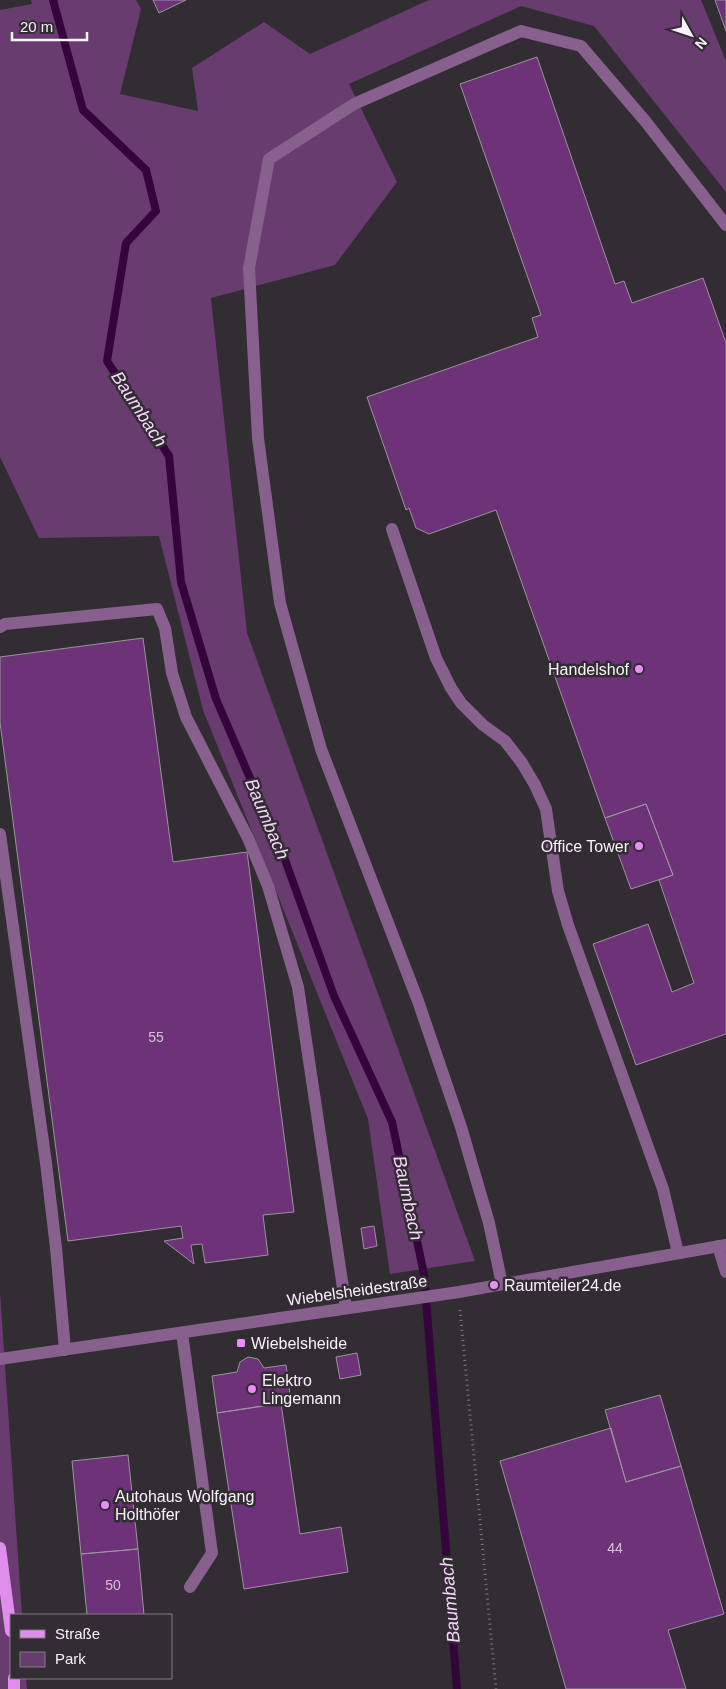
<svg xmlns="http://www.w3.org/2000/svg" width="726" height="1689" viewBox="0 0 726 1689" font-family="Helvetica,sans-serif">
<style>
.green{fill:#693c70}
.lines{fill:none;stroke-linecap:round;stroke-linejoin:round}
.stream{stroke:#33053a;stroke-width:8}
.building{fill:#6d3277;stroke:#9b939d}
.path{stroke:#7e797f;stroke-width:3;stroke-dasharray:1 4;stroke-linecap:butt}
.minor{stroke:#87608d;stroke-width:12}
.major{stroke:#e08ded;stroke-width:12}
.poi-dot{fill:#ec8cfb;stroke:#322c33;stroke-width:2}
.labels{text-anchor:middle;stroke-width:5;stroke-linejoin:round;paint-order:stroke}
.number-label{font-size:14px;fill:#d4c3d8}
.poi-label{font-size:16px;fill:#f7f3f8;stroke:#322c33;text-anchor:start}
.street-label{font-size:16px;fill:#f7f3f8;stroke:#322c33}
.water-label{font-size:18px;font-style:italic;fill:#f6d5fb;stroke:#322c33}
</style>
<rect width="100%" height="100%" fill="#322c33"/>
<path class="green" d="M 31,0 L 136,0 L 141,9 L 120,94 L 198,111 L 192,68 L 264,22 L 310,54 L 429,0 L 701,0 L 726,61 L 726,192 L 594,26 L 521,6 L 349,84 L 397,182 L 335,265 L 211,298 L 247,633 L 475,1261 L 390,1274 L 368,1119 L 203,710 L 159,536 L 39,538 L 0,457 L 0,10 L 32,4 Z
M 0,1292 L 22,1615 L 11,1615 L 11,1678 L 26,1678 L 27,1689 L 0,1689 Z"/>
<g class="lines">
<path class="stream" d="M 53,0 L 83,110 L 146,170 L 156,211 L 126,243 L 107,361 L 169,456 L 181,582 L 216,699 L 284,857 L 334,996 L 392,1122 L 424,1274 L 457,1689"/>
</g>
<path class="building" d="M 153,0 L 186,0 L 159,13 Z
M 715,0 L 726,0 L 726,31 Z
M 537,57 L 615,284 L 624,281 L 632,303 L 703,278 L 726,343 L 726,1034 L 636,1065 L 593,944 L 648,924 L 672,992 L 694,983 L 659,880 L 673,875 L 646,804 L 605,818 L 496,510 L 429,534 L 416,528 L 409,508 L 406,510 L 367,397 L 538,337 L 532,318 L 541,315 L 460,84 Z
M 143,638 L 173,862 L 247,852 L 294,1212 L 263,1215 L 268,1255 L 205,1263 L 202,1244 L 191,1245 L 194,1264 L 164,1241 L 183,1238 L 181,1226 L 68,1241 L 0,722 L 0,657 Z
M 646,804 L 673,875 L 631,889 L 605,818 Z
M 374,1226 L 377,1246 L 364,1249 L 361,1228 Z
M 357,1353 L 361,1375 L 340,1379 L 336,1357 Z
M 248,1357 L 258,1359 L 264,1368 L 286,1365 L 291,1402 L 217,1413 L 212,1376 L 237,1372 L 240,1362 Z
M 660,1395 L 681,1466 L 626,1482 L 605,1410 Z
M 281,1403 L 300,1534 L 341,1527 L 348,1572 L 244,1589 L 217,1413 Z
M 611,1428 L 626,1482 L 681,1466 L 724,1614 L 668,1630 L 686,1689 L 566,1689 L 500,1461 Z
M 128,1455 L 138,1549 L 81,1554 L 72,1461 Z
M 138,1549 L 144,1615 L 87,1615 L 81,1554 Z"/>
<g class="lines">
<path class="path" d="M 460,1310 L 496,1689"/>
<path class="minor" d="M 392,529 L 436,658 L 451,688 L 461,703 L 483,725 L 505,741 L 522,763 L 535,785 L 546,809 L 558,891 L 568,925 L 663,1189 L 678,1253
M 0,627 L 5,624 L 157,609 L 165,628 L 172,673 L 186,717 L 248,838 L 268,886 L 298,987 L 346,1308
M 0,834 L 46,1163 L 56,1248 L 65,1350
M 718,1246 L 726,1272
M 502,1284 L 489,1223 L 461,1127 L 418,1001 L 321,749 L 280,603 L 258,438 L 249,268 L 269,159 L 354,104 L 521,31 L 581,46 L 646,122 L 726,225
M 182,1333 L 212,1553 L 190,1587
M 0,1359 L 459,1292 L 726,1245"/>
<path class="major" d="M 0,1548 L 11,1631
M 14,1689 L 14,1678"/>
</g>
<g class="poi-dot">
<circle cx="639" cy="669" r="5"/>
<circle cx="639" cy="846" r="5"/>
<circle cx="494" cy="1285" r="5"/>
<rect x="236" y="1338" width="10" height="10" rx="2.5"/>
<circle cx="252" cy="1389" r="5"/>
<circle cx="105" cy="1505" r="5"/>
</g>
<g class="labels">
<g class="number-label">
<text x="156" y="1042">55</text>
<text x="615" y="1553">44</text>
<text x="113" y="1590">50</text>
</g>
<g class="poi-label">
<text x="629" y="675" text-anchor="end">Handelshof</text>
<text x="629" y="852" text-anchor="end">Office Tower</text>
<text x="504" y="1291">Raumteiler24.de</text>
<text x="251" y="1349">Wiebelsheide</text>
<text x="262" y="1386">Elektro<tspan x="262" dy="18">Lingemann</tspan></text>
<text x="115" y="1502">Autohaus Wolfgang<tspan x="115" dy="18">Holthöfer</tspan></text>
</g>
<g class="street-label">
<text transform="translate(357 1290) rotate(-8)" y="6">Wiebelsheidestraße</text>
</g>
<g class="water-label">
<text transform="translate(139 409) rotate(57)" y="6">Baumbach</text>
<text transform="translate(267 819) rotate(67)" y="6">Baumbach</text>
<text transform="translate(408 1198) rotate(78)" y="6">Baumbach</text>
<text transform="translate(450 1600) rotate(-95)" y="6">Baumbach</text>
</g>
</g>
<rect x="10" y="1614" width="162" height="65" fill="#322c33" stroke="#817c82"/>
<rect x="20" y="1630" width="25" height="8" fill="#e08ded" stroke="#817c82"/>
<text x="55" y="1639" font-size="15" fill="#f7f3f8">Straße</text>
<rect x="20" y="1652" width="25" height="15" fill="#693c70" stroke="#817c82"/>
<text x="55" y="1664" font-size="15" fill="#f7f3f8">Park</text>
<g transform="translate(691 35) rotate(130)" stroke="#322c33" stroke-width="4" paint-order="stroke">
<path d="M0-4L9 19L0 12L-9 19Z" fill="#f7f3f8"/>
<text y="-8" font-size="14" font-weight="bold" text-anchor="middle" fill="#f7f3f8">N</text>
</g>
<path d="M12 32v8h75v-8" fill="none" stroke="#f7f3f8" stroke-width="2.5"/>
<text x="20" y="32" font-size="15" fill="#f7f3f8" stroke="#322c33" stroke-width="4" paint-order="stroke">20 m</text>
</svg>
